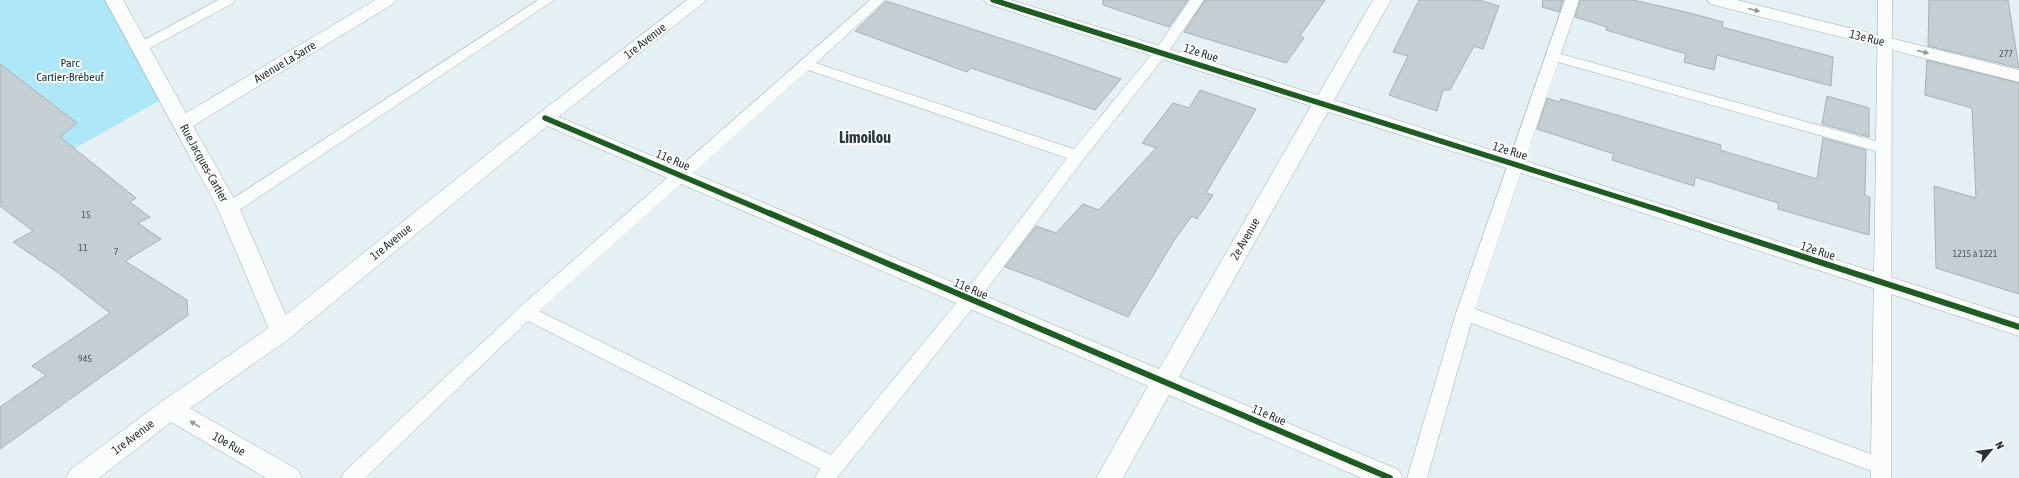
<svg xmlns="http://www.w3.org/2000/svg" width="2019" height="478" viewBox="0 0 2019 478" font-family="'Asap Condensed',sans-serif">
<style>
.green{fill:#aee7f8}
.building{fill:#c5ced2;stroke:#a7b0b3}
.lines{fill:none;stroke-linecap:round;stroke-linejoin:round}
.lane-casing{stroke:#a4adb0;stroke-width:1}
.street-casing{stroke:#a4adb0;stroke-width:1}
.secondary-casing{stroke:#a4adb0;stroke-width:1}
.lane{fill:#fbfdfd;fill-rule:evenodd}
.street{fill:#fbfdfd;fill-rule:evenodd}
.secondary{fill:#fbfdfd;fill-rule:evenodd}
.cycleway-far1-casing{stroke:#fff;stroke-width:8}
.cycleway-casing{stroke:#fff;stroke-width:9}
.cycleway-far1{stroke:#1b5e20;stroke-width:5.5}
.cycleway{stroke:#1b5e20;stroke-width:6}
.oneway{fill:#929798}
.labels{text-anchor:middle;stroke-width:4;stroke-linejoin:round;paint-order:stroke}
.number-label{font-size:10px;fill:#50585c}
.street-label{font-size:12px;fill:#293134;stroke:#fff}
.park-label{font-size:12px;fill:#00323e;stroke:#fff}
.district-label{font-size:16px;font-weight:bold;fill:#293a40;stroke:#fff}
</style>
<rect width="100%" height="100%" fill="#e4f0f4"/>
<path class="green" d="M 0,0 L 114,0 L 167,96 L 0,191 Z"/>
<path class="building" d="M 1103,0 L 1188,0 L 1169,27 L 1103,5 Z
M 1205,0 L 1325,0 L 1300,36 L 1304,38 L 1286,63 L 1184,32 Z
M 1419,0 L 1479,0 L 1499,6 L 1483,49 L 1474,46 L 1450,90 L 1443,90 L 1437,111 L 1389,95 L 1408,56 L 1393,52 Z
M 1543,0 L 1563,0 L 1559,12 L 1542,7 Z
M 1580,0 L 1633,0 L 1690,13 L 1723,22 L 1722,27 L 1833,57 L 1831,86 L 1717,55 L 1714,70 L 1684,62 L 1686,54 L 1606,30 L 1607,27 L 1575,17 Z
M 1929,0 L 2008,0 L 2019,68 L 1928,46 Z
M 886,1 L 1043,52 L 1121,79 L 1095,110 L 971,68 L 967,72 L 855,31 Z
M 1927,60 L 2019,83 L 2019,294 L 1936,268 L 1934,186 L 1976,198 L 1972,108 L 1925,95 Z
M 0,64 L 77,123 L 60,137 L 136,198 L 130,202 L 150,217 L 138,223 L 161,239 L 125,261 L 187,300 L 188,315 L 0,449 L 0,407 L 46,375 L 32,366 L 110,313 L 57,272 L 13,242 L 33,231 L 0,206 Z
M 1200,90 L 1256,109 L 1206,193 L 1213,195 L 1197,219 L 1192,216 L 1175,239 L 1128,317 L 1043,281 L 1005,267 L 1036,226 L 1056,233 L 1083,204 L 1099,210 L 1156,148 L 1142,143 L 1173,103 L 1189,108 Z
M 1827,96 L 1869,108 L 1869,137 L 1822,124 Z
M 1547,98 L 1559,102 L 1561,99 L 1721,145 L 1720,150 L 1817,179 L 1823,138 L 1866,150 L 1865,195 L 1870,197 L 1869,235 L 1778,209 L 1778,203 L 1695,177 L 1694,186 L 1612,160 L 1614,154 L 1537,129 Z"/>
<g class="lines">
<defs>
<path id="lane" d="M 218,0 L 235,0 L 233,3 L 145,51 L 135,51 L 133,48 L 135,45 Z
M 538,0 L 554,0 L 235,213 L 229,215 L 223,213 L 221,209 L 223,205 Z
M 870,0 L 885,0 L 816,63 L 1074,149 L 1156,49 L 1190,0 L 1204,0 L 1166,55 L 1083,160 L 975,305 L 837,478 L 815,478 L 820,469 L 528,321 L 365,478 L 341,478 L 344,472 L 520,307 ZM 808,70 L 1067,158 L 963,295 L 831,455 L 539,311 Z
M 1565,0 L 1579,0 L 1561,54 L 1876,141 L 1878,0 L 1892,0 L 1891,478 L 1871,478 L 1871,471 L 1471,323 L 1427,478 L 1407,478 L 1456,313 ZM 1558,62 L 1876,151 L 1871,454 L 1475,309 Z"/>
<path id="street" d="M 105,0 L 123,0 L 186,113 L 375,0 L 396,0 L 393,4 L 193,126 L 240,209 L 293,332 L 289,339 L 281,341 L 273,339 L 218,209 Z
M 984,0 L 1011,0 L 1318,95 L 1373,0 L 1391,0 L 1334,100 L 2019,318 L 2019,336 L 1509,169 L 1328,112 L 1179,377 L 1399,470 L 1403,478 L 1362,478 L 1169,395 L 1123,478 L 1096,478 L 1148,386 L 538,122 L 535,118 L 538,114 L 545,112 L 552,114 L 1159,369 L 1311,106 L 987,4 Z
M 1707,0 L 1737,0 L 2019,70 L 2019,82 L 1710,4 Z
M 170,399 L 179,402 L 298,470 L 302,478 L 266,478 L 161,416 L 157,409 L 161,402 Z"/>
<path id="secondary" d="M 687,0 L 707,0 L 552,122 L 289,339 L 179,416 L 99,478 L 66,478 L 70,470 L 161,402 L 273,325 L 538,114 Z"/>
</defs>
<use href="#lane" class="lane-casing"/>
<use href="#street" class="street-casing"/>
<use href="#secondary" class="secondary-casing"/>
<use href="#lane" class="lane"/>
<use href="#street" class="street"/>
<use href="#secondary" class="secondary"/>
<defs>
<path id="cycleway-far1" d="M 993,0 L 1672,214
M 545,118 L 771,214"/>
<path id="cycleway" d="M 769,213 L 1390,478
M 1669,213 L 2019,327"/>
</defs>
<use href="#cycleway-far1" class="cycleway-far1-casing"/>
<use href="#cycleway" class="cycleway-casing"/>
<use href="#cycleway-far1" class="cycleway-far1"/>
<use href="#cycleway" class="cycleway"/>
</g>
<defs><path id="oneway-solid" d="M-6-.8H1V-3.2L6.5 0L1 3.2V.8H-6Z"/></defs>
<g class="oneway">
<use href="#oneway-solid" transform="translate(1754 10) rotate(14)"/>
<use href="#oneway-solid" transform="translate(1923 52) rotate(14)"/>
<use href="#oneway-solid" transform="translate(195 424) rotate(-149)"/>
</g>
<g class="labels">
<g class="number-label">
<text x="2006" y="57">277</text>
<text x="86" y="218">15</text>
<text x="83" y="251">11</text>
<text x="116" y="255">7</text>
<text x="1975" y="257">1215 à 1221</text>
<text x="85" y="362">945</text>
</g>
<g class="street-label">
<text transform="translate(1867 38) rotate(14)" y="4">13e Rue</text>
<text transform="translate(645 41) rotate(-38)" y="4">1re Avenue</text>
<text transform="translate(1201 53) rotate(18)" y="4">12e Rue</text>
<text transform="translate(285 62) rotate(-31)" y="4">Avenue La Sarre</text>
<text transform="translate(1510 151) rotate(17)" y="4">12e Rue</text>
<text transform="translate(673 160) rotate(23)" y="4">11e Rue</text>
<text transform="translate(204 163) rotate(61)" y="4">Rue Jacques-Cartier</text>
<text transform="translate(1245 239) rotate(-60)" y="4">2e Avenue</text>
<text transform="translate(391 242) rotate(-39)" y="4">1re Avenue</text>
<text transform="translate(1818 251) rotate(18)" y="4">12e Rue</text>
<text transform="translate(971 289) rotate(23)" y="4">11e Rue</text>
<text transform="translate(1269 415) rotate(23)" y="4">11e Rue</text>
<text transform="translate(133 437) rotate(-37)" y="4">1re Avenue</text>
<text transform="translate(229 444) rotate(29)" y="4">10e Rue</text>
</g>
<g class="park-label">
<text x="70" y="67">Parc<tspan x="70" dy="14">Cartier-Brébeuf</tspan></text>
</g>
<g class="district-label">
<text x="865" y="143">Limoilou</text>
</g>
</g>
<g transform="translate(1991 450) rotate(61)" stroke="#ffffff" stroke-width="3" paint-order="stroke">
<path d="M0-3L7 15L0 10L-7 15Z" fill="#293134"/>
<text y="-6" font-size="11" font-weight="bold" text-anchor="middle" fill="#293134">N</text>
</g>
</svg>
